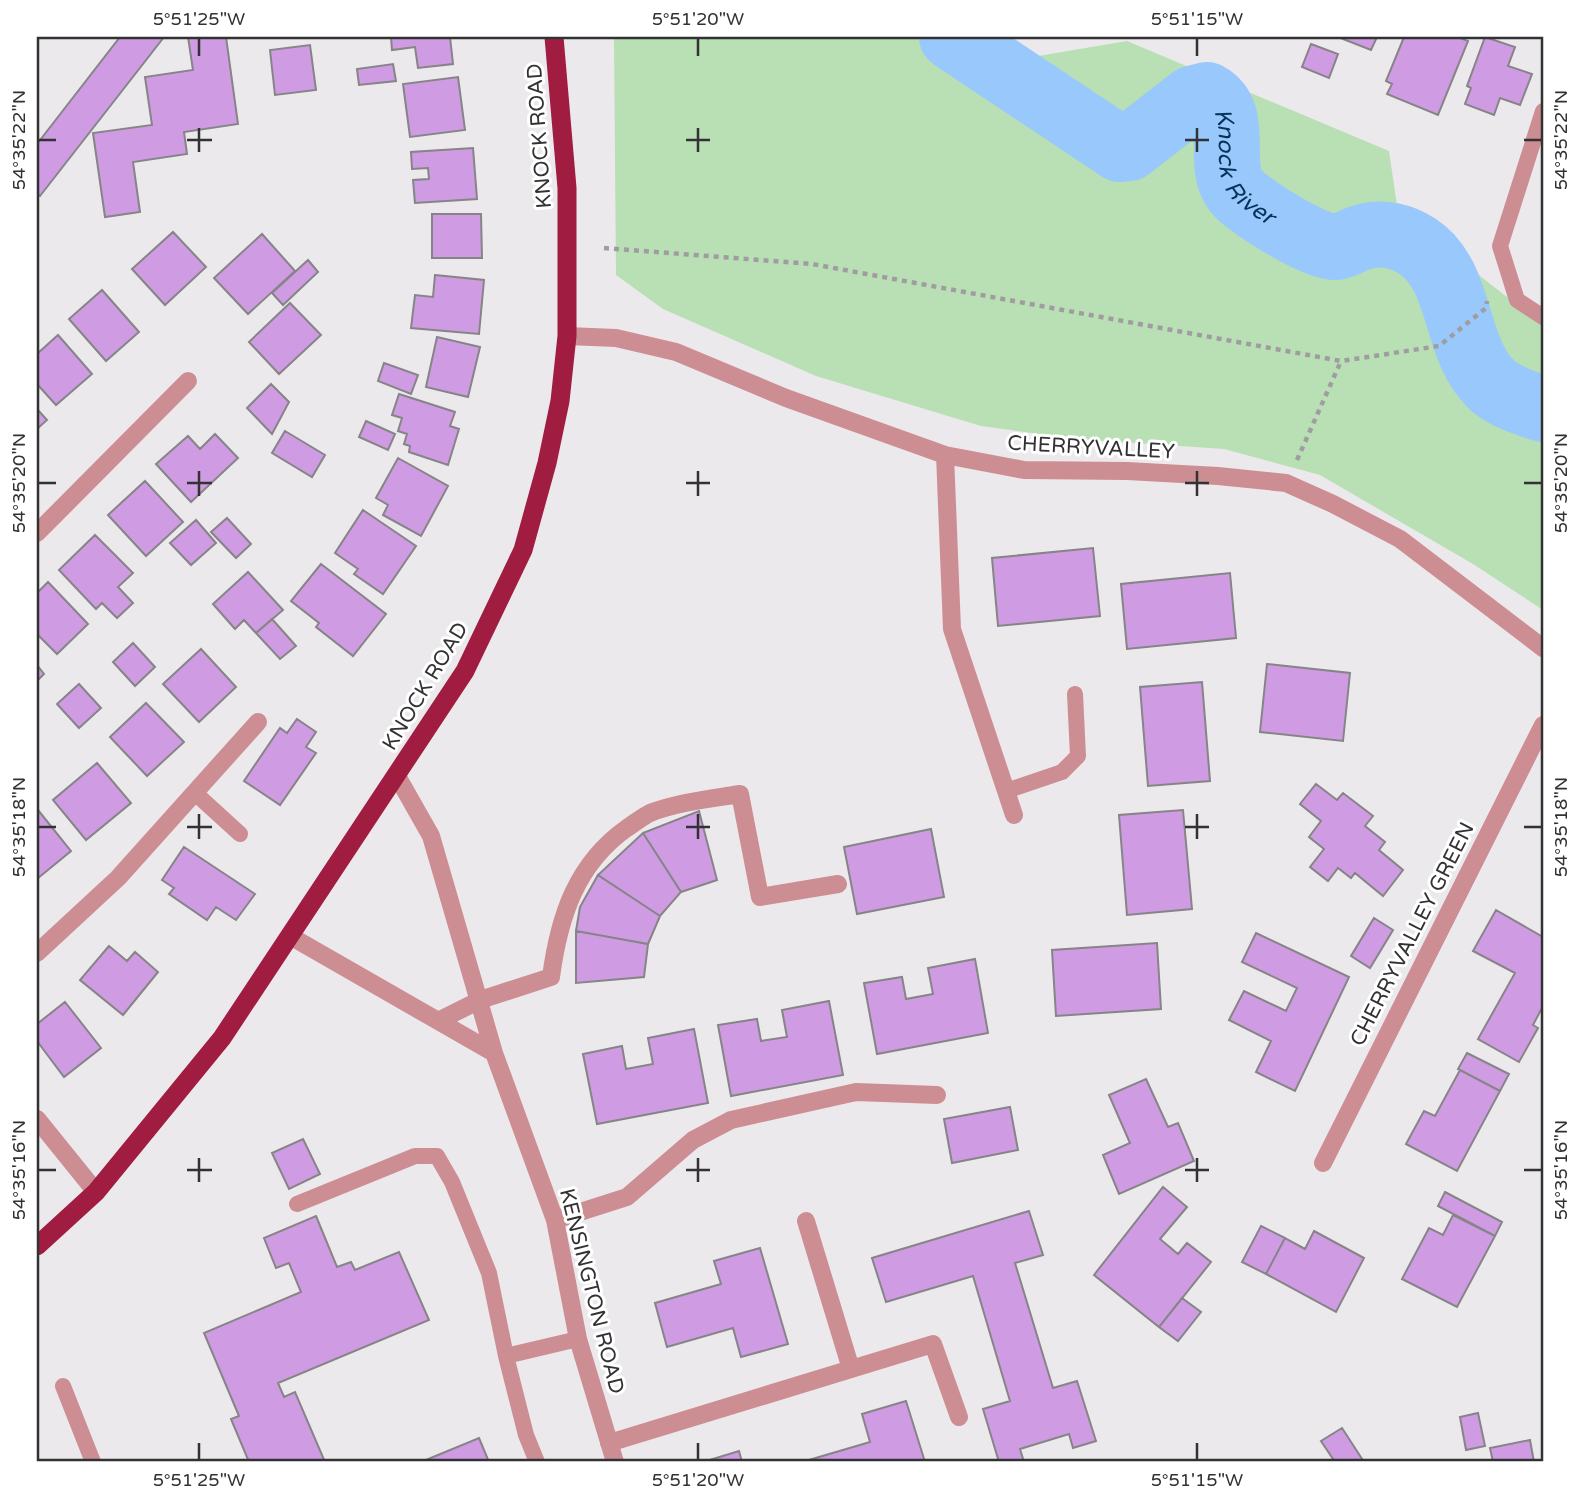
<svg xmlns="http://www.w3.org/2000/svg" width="1580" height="1499" viewBox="0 0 1580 1499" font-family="'Varela Round',sans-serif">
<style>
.green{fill:#b9dfb4}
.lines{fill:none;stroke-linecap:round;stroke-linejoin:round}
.river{stroke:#99c8fd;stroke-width:66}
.building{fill:#cf9ce3;stroke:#868487;stroke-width:2}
.path{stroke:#a09da1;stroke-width:4.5;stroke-dasharray:5 5;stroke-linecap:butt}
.service{stroke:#cd8e93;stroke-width:16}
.minor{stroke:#cd8e93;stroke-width:18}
.trunk{stroke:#a01c40;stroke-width:19}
.ticks{fill:none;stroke:#323133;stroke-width:2.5}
.labels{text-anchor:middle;stroke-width:6;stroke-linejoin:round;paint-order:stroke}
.street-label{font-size:21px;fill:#323133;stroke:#fff}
.water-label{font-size:23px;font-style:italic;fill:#07325a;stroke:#fff}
.neatline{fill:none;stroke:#323133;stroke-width:2.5}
.ticks-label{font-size:18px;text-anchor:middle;fill:#323133}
</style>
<rect width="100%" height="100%" fill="#ece9ed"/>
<path class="green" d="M 614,37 L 988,37 L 1002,62 L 1127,41 L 1389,151 L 1398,212 L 1543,325 L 1543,610 L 1473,564 L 1320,475 L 1224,449 L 1077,439 L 981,426 L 816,376 L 663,309 L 616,275 Z"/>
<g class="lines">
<path class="river" id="s1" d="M 952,37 L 1120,149 L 1129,148 L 1192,99 L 1207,95 C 1242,114 1215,164 1236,191 C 1248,206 1319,250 1337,247 C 1347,245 1356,238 1366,236 C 1384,232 1402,236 1417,246 C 1463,276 1453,347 1491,384 C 1504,397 1526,403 1543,409"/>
</g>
<path class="building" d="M 120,37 L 164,37 L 40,196 L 37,194 L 37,144 Z
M 188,37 L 226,37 L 238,124 L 184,132 L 187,154 L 133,162 L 140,212 L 105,217 L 93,133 L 152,125 L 145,77 L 193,70 Z
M 391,37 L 450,37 L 453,64 L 418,68 L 415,47 L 392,50 Z
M 1338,37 L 1377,37 L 1371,50 Z
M 1404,37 L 1458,37 L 1468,41 L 1438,115 L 1387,94 L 1392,84 L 1386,81 Z
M 1485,37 L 1515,47 L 1508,66 L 1532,74 L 1520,105 L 1500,98 L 1494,115 L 1465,104 L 1471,88 L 1467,86 Z
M 1311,44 L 1338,54 L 1329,78 L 1302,67 Z
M 310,45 L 316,90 L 275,95 L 270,50 Z
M 393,64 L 396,81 L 359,85 L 357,69 Z
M 458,77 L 465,130 L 410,137 L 403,84 Z
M 473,148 L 477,199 L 415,203 L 413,180 L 429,179 L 428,168 L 412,169 L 411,152 Z
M 432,214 L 481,214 L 482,258 L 432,258 Z
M 173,232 L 206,267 L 165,305 L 132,269 Z
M 262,234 L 295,271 L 248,314 L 214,278 Z
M 308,260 L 318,272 L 283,305 L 272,293 Z
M 435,275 L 484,280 L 479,334 L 411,328 L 415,295 L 433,297 Z
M 102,290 L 139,332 L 106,361 L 69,319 Z
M 290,303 L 321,335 L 279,374 L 249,342 Z
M 58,335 L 92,374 L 56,405 L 37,384 L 37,354 Z
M 437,337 L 480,347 L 468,397 L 426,387 Z
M 384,363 L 418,375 L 411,394 L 378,381 Z
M 271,384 L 289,402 L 272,434 L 247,408 Z
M 399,394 L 455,412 L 450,426 L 459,429 L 448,465 L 409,452 L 410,446 L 404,444 L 407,434 L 398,431 L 402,418 L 392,415 Z
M 37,409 L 47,420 L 37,429 Z
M 366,421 L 395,434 L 388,450 L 359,437 Z
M 285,431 L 325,455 L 312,477 L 272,453 Z
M 215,434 L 238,458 L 191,502 L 156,464 L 188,436 L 200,449 Z
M 398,458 L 448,486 L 421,536 L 383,515 L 388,505 L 376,498 Z
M 145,481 L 183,522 L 146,556 L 108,515 Z
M 363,510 L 416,546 L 383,594 L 354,574 L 358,569 L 335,553 Z
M 227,518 L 251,544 L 236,558 L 211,532 Z
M 196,520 L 216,543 L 191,565 L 170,543 Z
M 95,535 L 133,573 L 118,587 L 133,603 L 117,618 L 102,603 L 96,609 L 59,570 Z
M 1093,548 L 1100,616 L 998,626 L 992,558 Z
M 321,564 L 386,614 L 353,656 L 316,627 L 319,623 L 291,601 Z
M 248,572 L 283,610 L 256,633 L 244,620 L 235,629 L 213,604 Z
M 1230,573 L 1236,638 L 1127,649 L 1121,584 Z
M 48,582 L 88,624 L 57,654 L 37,634 L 37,593 Z
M 272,619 L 296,646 L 280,659 L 256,633 Z
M 133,643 L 155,667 L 135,686 L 113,662 Z
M 201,649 L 236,687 L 199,722 L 163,684 Z
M 1267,664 L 1350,673 L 1343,741 L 1260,732 Z
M 37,665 L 44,674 L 37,681 Z
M 1202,682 L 1210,781 L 1148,786 L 1140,687 Z
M 79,684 L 101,708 L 79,728 L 57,704 Z
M 146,703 L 184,742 L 147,776 L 110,737 Z
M 297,719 L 316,732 L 306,747 L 316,753 L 280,805 L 244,781 L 280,728 L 287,733 Z
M 97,763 L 131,803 L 86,840 L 53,800 Z
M 1316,784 L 1337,800 L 1343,793 L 1373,816 L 1365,826 L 1385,842 L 1379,850 L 1403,870 L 1383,896 L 1355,873 L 1351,878 L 1338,868 L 1328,881 L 1310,867 L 1324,849 L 1309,837 L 1321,821 L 1300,804 Z
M 38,810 L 71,851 L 37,879 L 37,811 Z
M 1183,810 L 1192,909 L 1127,915 L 1119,815 Z
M 699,811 L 717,880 L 681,892 L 643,833 Z
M 931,829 L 944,897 L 857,914 L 844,847 Z
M 643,833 L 681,892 L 660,916 L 598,875 Z
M 184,847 L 255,894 L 236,920 L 216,907 L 207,920 L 169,894 L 174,888 L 162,880 Z
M 598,875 L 660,916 L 648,944 L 576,931 L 580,907 Z
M 1496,910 L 1543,937 L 1543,1006 L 1533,1025 L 1538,1028 L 1519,1062 L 1478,1039 L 1515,973 L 1473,951 Z
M 1374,918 L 1393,930 L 1370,968 L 1351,956 Z
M 576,931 L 648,944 L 644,977 L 576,983 Z
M 1256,933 L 1349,977 L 1295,1091 L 1256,1072 L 1271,1041 L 1229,1020 L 1244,991 L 1286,1011 L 1297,988 L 1242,962 Z
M 1157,943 L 1161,1009 L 1056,1016 L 1052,950 Z
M 109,946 L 127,961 L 135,952 L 158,972 L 123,1015 L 80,980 Z
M 975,959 L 988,1033 L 877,1054 L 864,983 L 902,977 L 906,999 L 933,994 L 928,968 Z
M 829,1001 L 843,1075 L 731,1096 L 718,1025 L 757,1019 L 761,1041 L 787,1037 L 782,1010 Z
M 65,1002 L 101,1048 L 64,1077 L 37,1041 L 37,1024 Z
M 694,1029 L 708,1103 L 597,1124 L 583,1054 L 622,1046 L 626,1069 L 653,1064 L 648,1038 Z
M 1467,1053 L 1509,1074 L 1500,1091 L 1458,1069 Z
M 1460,1070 L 1500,1091 L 1457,1171 L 1406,1144 L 1424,1111 L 1435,1116 Z
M 1146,1079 L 1168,1127 L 1178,1123 L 1194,1161 L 1119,1194 L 1103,1155 L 1130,1143 L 1109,1095 Z
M 1010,1107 L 1018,1150 L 952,1163 L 944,1119 Z
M 303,1139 L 320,1174 L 289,1189 L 272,1153 Z
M 1163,1187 L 1187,1207 L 1160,1239 L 1178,1254 L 1187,1243 L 1211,1262 L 1159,1327 L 1094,1275 Z
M 1445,1192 L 1502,1222 L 1495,1236 L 1438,1206 Z
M 1029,1211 L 1043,1255 L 1015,1263 L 1053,1388 L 1077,1381 L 1096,1441 L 1073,1448 L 1069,1434 L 1020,1449 L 1024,1462 L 999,1462 L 983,1409 L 1010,1401 L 973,1276 L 886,1302 L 872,1258 Z
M 1453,1215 L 1495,1236 L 1457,1307 L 1402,1279 L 1429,1228 L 1443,1235 Z
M 316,1216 L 337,1267 L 351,1262 L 355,1270 L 399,1252 L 429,1320 L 278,1383 L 284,1397 L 295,1392 L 325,1462 L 249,1462 L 231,1419 L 239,1416 L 204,1333 L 301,1292 L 289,1263 L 276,1268 L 264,1238 Z
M 1261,1226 L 1285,1238 L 1266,1274 L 1242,1262 Z
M 1314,1231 L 1364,1258 L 1336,1312 L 1266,1274 L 1285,1238 L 1305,1249 Z
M 760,1248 L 788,1344 L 741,1357 L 733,1328 L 667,1347 L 655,1303 L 721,1284 L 714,1261 Z
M 1182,1298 L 1201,1312 L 1178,1341 L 1159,1327 Z
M 906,1401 L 925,1462 L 802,1462 L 870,1442 L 862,1414 Z
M 1478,1413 L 1485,1446 L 1466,1450 L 1460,1417 Z
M 1342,1428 L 1364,1462 L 1335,1462 L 1321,1441 Z
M 479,1438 L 489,1462 L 421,1462 Z
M 1530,1440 L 1534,1462 L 1493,1462 L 1490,1448 Z
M 739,1451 L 742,1462 L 703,1462 Z"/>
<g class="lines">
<path class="path" d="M 604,248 L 812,264 L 1341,361 L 1439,346 L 1486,308 L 1487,301
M 1297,460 L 1341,361"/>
<path class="service" d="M 1543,111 L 1500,246 L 1517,300 L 1543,317
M 1006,791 L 1062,772 L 1078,756 L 1075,694
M 195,793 L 240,834
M 297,1204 L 415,1156 L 437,1156 L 452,1182 L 489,1273 L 506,1356
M 63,1386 L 93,1462
M 537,1462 L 526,1435 L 506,1356 L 578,1339"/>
<path class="minor" d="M 567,336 L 616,338 L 676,352 L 786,398 L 945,455 L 1024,470 L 1127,471 L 1218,476 L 1286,483 L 1333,504 L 1400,539 L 1543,648
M 945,455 L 952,629 L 1014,815
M 37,533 L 188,381
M 397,776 L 431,836 L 494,1053 L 555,1220 L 578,1339 L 615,1462
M 290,936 L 494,1053
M 37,953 L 118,878 L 258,722
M 438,1021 L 480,1000 L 551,977 C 559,917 576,864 627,828 C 635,823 642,817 650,813 C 679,802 710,799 740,794 L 760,897 L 838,884
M 37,1119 L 96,1192
M 1323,1163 L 1543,725
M 555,1220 L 627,1197 L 693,1140 L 731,1120 L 856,1092 L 937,1095
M 806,1221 L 851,1369
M 609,1443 L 933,1344 L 959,1417"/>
<path class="trunk" d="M 37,1246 L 96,1192 L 222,1038 L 465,671 L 523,550 L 547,463 L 560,401 L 567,336 L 567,188 L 554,37"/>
</g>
<path class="ticks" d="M 199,38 L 199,56M 698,38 L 698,56M 1197,38 L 1197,56M 199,128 L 199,152M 698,128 L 698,152M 1197,128 L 1197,152M 38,140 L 56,140M 187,140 L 212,140M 686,140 L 710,140M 1185,140 L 1209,140M 1524,140 L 1542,140M 199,471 L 199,496M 698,471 L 698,496M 1197,471 L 1197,496M 38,483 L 56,483M 187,483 L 212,483M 686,483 L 710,483M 1185,483 L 1209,483M 1524,483 L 1542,483M 199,814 L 199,839M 698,814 L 698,839M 1197,814 L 1197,839M 38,827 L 56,827M 187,827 L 212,827M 686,827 L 710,827M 1185,827 L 1209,827M 1524,827 L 1542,827M 199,1158 L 199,1182M 698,1158 L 698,1182M 1197,1158 L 1197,1182M 38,1170 L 56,1170M 187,1170 L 212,1170M 686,1170 L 710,1170M 1185,1170 L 1209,1170M 1524,1170 L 1542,1170M 199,1443 L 199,1460M 698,1443 L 698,1460M 1197,1443 L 1197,1460"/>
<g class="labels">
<g class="street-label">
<text transform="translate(539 136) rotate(-94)" y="7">KNOCK ROAD</text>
<text transform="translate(1091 447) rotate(3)" y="7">CHERRYVALLEY</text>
<text transform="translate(425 686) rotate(-59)" y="7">KNOCK ROAD</text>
<text transform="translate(1412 934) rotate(-63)" y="7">CHERRYVALLEY GREEN</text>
<text transform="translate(592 1291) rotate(76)" y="7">KENSINGTON ROAD</text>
</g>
<g class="water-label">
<text dy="8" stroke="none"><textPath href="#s1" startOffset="392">Knock River</textPath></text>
</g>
</g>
<rect width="1580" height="1499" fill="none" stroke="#ffffff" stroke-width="77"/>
<rect x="38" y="38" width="1504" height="1422" class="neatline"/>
<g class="ticks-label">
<text x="199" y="25">5°51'25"W</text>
<text x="698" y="25">5°51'20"W</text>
<text x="1197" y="25">5°51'15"W</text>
<text transform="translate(19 140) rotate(-90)" y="6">54°35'22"N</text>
<text transform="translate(1561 140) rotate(-90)" y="6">54°35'22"N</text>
<text transform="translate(19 483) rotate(-90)" y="6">54°35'20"N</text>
<text transform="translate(1561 483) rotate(-90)" y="6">54°35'20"N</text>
<text transform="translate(19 827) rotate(-90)" y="6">54°35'18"N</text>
<text transform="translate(1561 827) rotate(-90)" y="6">54°35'18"N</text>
<text transform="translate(19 1170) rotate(-90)" y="6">54°35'16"N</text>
<text transform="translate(1561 1170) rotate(-90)" y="6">54°35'16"N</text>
<text x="199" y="1486">5°51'25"W</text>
<text x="698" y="1486">5°51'20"W</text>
<text x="1197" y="1486">5°51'15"W</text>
</g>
</svg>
